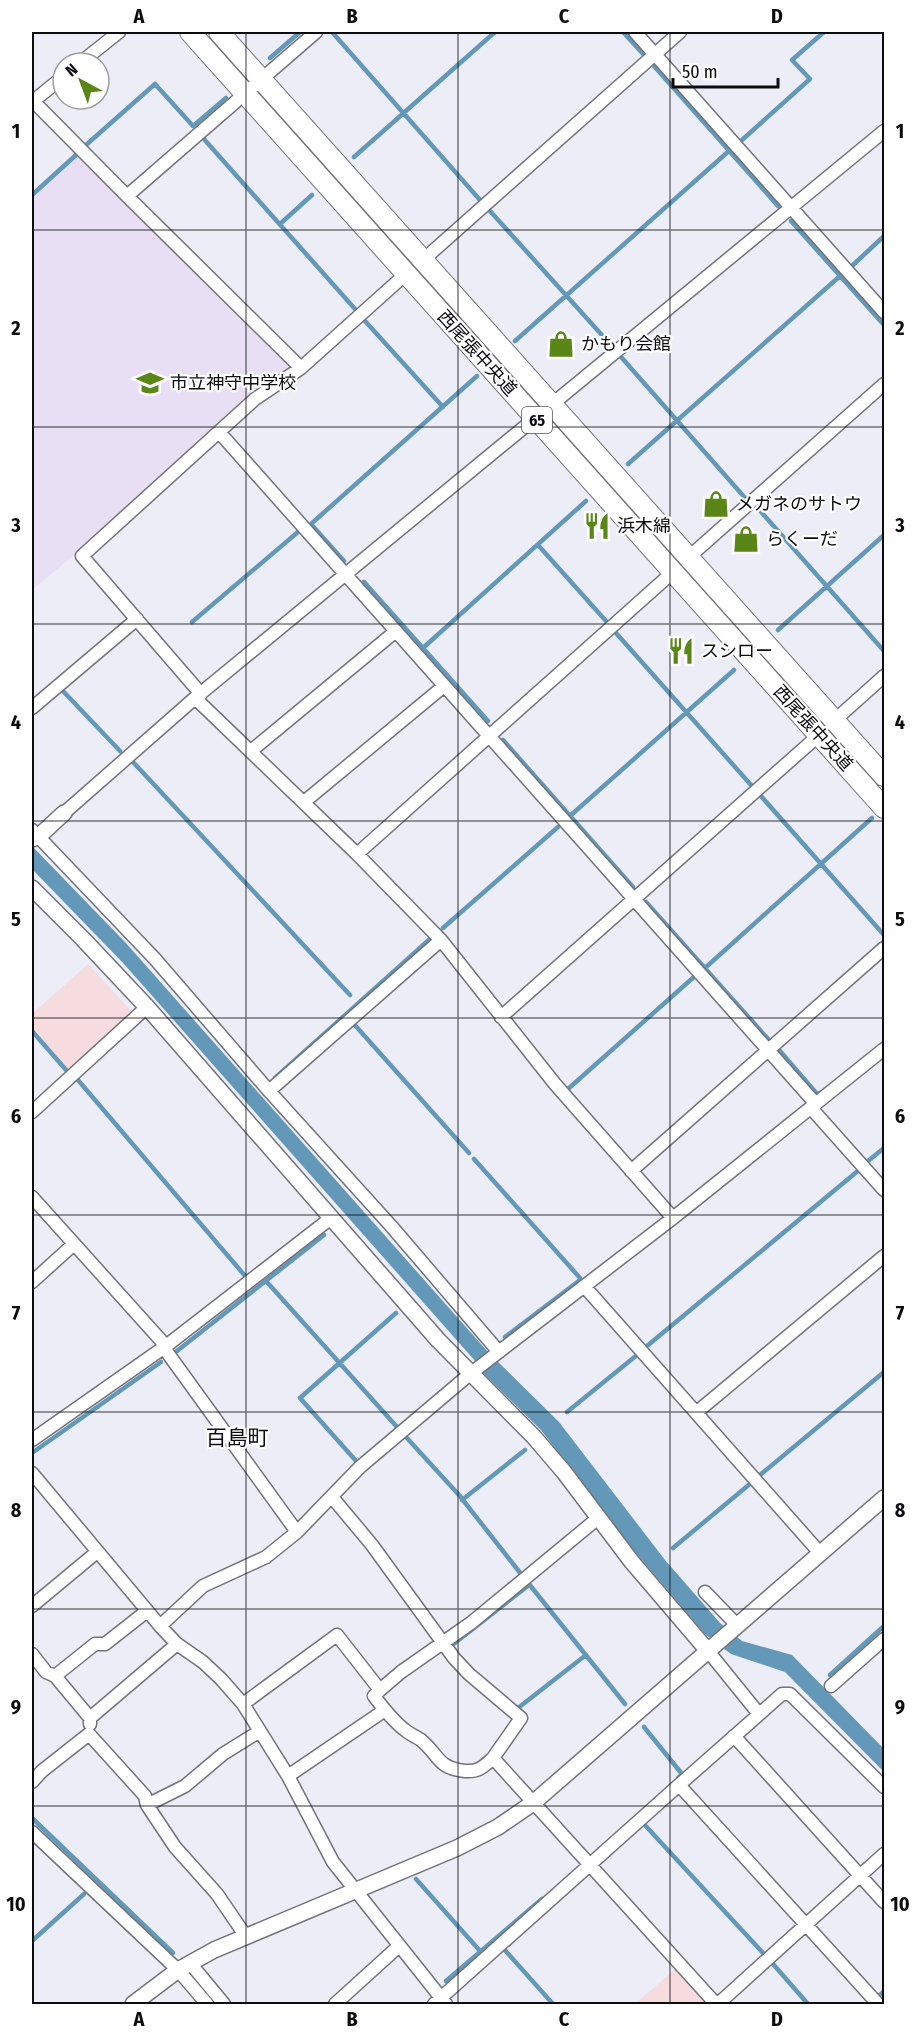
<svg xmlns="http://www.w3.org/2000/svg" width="916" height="2036" viewBox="0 0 916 2036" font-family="'Fira Sans Condensed','Noto Sans JP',sans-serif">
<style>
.industrial{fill:#f7dcdf}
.education{fill:#e8dff5}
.water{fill:#6398b8}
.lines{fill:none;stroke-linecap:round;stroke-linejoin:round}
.stream{stroke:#6398b8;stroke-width:4.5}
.minor-casing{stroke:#72727a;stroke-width:15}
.tertiary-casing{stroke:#72727a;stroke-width:18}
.primary-casing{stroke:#72727a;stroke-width:22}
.minor{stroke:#fff;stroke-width:12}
.tertiary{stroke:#fff;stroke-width:15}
.primary{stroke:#fff;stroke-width:20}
.grid{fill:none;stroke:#0c0c0f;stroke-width:1.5;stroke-opacity:0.55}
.labels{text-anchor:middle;stroke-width:4.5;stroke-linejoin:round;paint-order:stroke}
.shield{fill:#fff;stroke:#555557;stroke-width:1.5}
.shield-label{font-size:16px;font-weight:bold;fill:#0c0c0f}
.poi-label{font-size:18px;fill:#0c0c0f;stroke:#fff;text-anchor:start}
.street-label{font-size:18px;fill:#0c0c0f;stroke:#fff}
.quarter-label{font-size:21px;fill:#0c0c0f;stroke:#fff}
.neatline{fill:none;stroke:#0c0c0f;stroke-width:2}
.grid-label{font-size:20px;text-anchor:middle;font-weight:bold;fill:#0c0c0f}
</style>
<rect width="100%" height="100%" fill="#ecedf6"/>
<path class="industrial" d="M 88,964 L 133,1013 L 70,1071 L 32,1028 L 32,1014 Z
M 676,1968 L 705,2001 L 705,2004 L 635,2004 Z"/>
<path class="education" d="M 79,155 L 287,364 L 287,372 L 252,395 L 74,555 L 32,590 L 32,197 Z"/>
<path class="water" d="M 32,846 L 125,942 L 488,1352 L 559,1422 L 665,1560 L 720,1623 L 742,1641 L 792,1655 L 884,1749 L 884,1772 L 785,1672 L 731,1654 L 705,1634 L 636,1553 L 541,1430 L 482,1372 L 476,1362 L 124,964 L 32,869 Z"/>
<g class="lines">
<path class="stream" d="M 332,32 L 480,200
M 623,32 L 644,55
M 270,58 L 300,32
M 654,66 L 778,206
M 203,138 L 355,309
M 742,140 L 810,79 L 792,60 L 824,32
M 86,145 L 155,84 L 193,126 L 226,98
M 354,157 L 495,32
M 32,195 L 76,155
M 490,211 L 610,344
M 791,221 L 884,325
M 280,224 L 312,195
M 853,265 L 884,236
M 365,321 L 443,407
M 515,341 L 730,150
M 622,358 L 746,499
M 628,464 L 840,276
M 755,505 L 884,651
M 538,545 L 606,621
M 344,561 L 311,524 L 477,376
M 364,582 L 488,721
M 192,622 L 298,532
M 778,630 L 884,535
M 616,633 L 751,785
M 423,648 L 586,501
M 62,690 L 120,751
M 503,740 L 633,887
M 133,762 L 350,995
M 760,795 L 884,935
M 570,816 L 734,670
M 646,902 L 768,1039
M 443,928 L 558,827
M 705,968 L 872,818
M 353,1023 L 469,1153
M 32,1031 L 67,1071
M 780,1051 L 818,1095 L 820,1093
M 275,1078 L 431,938
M 78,1080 L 246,1277
M 568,1089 L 695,976
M 474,1159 L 580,1278 L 580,1280 L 505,1337
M 868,1161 L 884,1148
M 266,1281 L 397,1427
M 647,1346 L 859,1170
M 177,1351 L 324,1235
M 567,1412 L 637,1355
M 406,1437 L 459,1495 L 521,1574
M 32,1453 L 161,1362
M 357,1462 L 300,1398 L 396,1313
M 760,1475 L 884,1372
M 462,1500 L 525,1450
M 673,1548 L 751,1483
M 529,1584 L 625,1704
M 451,1646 L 529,1585
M 830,1675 L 884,1626
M 520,1711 L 518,1708 L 586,1655
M 644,1727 L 682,1774 L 678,1778
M 32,1818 L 173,1953
M 642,1822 L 763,1953
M 416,1879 L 481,1952
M 32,1941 L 84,1894
M 502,1947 L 553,2004
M 773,1964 L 808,2004
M 194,1979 L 215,2004
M 446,1981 L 542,1899
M 880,1995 L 884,1991"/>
<defs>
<path id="minor" d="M 635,32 L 884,312
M 80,63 L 119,32
M 33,101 L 127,196 L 301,368
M 32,102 L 63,77
M 127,196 L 316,32
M 423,260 L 680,32
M 219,432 L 816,1104
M 689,557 L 884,384
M 201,694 L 82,556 L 255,399 L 301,368 L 407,273
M 195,698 L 357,854 L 441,940 L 555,1084 L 673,1218
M 32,708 L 137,619
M 835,720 L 884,676
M 251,751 L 396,631
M 304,802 L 444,686
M 64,813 L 195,698 L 884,131
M 32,830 L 155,959 L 269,1091 L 392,1227 L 499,1352
M 357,854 L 673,572
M 501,1017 L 819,735
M 269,1091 L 441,940
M 811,1108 L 884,1190
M 32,1112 L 147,1007
M 631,1171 L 884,948
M 32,1197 L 166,1346
M 32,1282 L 74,1244
M 584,1286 L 820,1553
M 164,1348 L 297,1532
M 697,1412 L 884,1256
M 32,1440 L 166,1346 L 331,1218
M 32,1473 L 160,1626 L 177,1644 L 203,1662 L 221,1679 L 243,1704 L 288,1776 L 333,1862 L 446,2004
M 332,1497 L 372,1545 L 454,1658 L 469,1674 L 521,1718 L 493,1758
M 705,1592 L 737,1625
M 32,1606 L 97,1552
M 160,1626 L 203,1586 L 266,1557 L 297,1532 L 360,1467 L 470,1374 L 673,1218 L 884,1049
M 708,1651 L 759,1714
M 32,1654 L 46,1672 L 55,1676
M 831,1686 L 884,1639
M 380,1690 L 374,1696 C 383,1708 393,1721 405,1730 C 410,1734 416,1737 421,1740 C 440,1756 437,1768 465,1771 C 479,1772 483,1767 493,1758 L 716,2004
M 243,1704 L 337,1635 L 380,1690 L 401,1672 L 471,1623 L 597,1519
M 90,1718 L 55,1676 L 95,1644 L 105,1644 L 147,1611
M 90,1724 L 90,1718 L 177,1644
M 734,1736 L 884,1902
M 288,1776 L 385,1710
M 32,1782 L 42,1771 L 89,1734 L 145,1796 L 147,1805
M 32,1832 L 178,1970 L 207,2004
M 245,1935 L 217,1894 L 175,1847 L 147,1805 L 185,1786 L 223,1754 L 260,1731
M 190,1963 L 224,2004
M 335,2004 L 399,1946
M 434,2004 L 679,1785
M 718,2004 L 884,1854
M 878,2004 L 679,1785 L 782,1694 L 790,1694 L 884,1787"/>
<path id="tertiary" d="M 32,839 L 38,837 L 64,813
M 32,888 L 83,939 L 147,1007 L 438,1340 L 534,1437 L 564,1472 L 632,1562 L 708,1651
M 133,2004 L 178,1970 L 214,1950 L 457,1848 L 498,1827 L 533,1803 L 884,1498"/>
<path id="primary" d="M 190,32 L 884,808
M 219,32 L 884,776"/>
</defs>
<use href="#minor" class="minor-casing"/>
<use href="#tertiary" class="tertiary-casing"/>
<use href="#primary" class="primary-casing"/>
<use href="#minor" class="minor"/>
<use href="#tertiary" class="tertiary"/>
<use href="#primary" class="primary"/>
</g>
<path class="grid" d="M 246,32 L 246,2004M 458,32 L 458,2004M 670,32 L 670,2004M 32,230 L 884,230M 32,427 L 884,427M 32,624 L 884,624M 32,821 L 884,821M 32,1018 L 884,1018M 32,1215 L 884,1215M 32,1412 L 884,1412M 32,1609 L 884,1609M 32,1806 L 884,1806"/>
<defs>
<symbol id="shop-bare" viewBox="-9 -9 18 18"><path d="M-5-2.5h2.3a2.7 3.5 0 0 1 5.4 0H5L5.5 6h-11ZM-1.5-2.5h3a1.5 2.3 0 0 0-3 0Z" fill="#598616" stroke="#fff" stroke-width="2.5" paint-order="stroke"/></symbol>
<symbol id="school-bare" viewBox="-9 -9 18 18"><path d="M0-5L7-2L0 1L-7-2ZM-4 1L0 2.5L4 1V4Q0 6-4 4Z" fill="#598616" stroke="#fff" stroke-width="2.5" paint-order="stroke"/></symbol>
<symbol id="restaurant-bare" viewBox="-9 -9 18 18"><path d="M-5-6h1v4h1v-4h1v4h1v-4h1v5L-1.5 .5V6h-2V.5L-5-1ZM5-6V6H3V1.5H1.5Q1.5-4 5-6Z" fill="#598616" stroke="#fff" stroke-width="2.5" paint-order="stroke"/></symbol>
</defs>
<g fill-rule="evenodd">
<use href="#shop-bare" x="542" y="325" width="38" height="38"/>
<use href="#school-bare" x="131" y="364" width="38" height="38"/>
<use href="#shop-bare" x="697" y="485" width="38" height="38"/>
<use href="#restaurant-bare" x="578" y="507" width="38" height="38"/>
<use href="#shop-bare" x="727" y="520" width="38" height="38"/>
<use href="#restaurant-bare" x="662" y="632" width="38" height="38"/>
</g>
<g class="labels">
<rect class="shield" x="522" y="407" width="30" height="26" rx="4.5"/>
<g class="shield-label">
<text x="537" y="426">65</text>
</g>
<g class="poi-label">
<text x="581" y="350">かもり会館</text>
<text x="170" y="389">市立神守中学校</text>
<text x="736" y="510">メガネのサトウ</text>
<text x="617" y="532">浜木綿</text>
<text x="766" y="545">らくーだ</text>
<text x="701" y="657">スシロー</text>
</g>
<g class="street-label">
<text transform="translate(477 353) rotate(48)" y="6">西尾張中央道</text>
<text transform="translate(813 728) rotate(48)" y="6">西尾張中央道</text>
</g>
<g class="quarter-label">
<text x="237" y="1445">百島町</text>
</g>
</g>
<rect width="916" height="2036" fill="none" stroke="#ffffff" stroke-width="66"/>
<g transform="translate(81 81) rotate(319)"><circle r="28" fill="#ffffff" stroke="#9e9e9f" stroke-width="1.5"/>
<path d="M0-4.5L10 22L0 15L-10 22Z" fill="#598616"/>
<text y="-9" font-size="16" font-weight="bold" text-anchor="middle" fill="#0c0c0f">N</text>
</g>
<path d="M673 78v9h105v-9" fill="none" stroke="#0c0c0f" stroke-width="3"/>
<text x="682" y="78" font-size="18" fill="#0c0c0f" stroke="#ffffff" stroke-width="4.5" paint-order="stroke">50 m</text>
<rect x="33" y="33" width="850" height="1970" class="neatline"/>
<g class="grid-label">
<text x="139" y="23">A</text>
<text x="352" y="23">B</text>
<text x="564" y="23">C</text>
<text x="777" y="23">D</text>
<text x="16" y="138">1</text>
<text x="900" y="138">1</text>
<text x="16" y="335">2</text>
<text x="900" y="335">2</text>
<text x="16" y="532">3</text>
<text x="900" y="532">3</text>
<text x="16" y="729">4</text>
<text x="900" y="729">4</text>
<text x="16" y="926">5</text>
<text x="900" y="926">5</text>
<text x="16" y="1123">6</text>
<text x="900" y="1123">6</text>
<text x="16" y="1320">7</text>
<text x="900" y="1320">7</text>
<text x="16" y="1517">8</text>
<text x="900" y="1517">8</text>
<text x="16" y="1714">9</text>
<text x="900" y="1714">9</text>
<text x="16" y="1911">10</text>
<text x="900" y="1911">10</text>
<text x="139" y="2026">A</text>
<text x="352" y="2026">B</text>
<text x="564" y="2026">C</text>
<text x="777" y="2026">D</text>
</g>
</svg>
